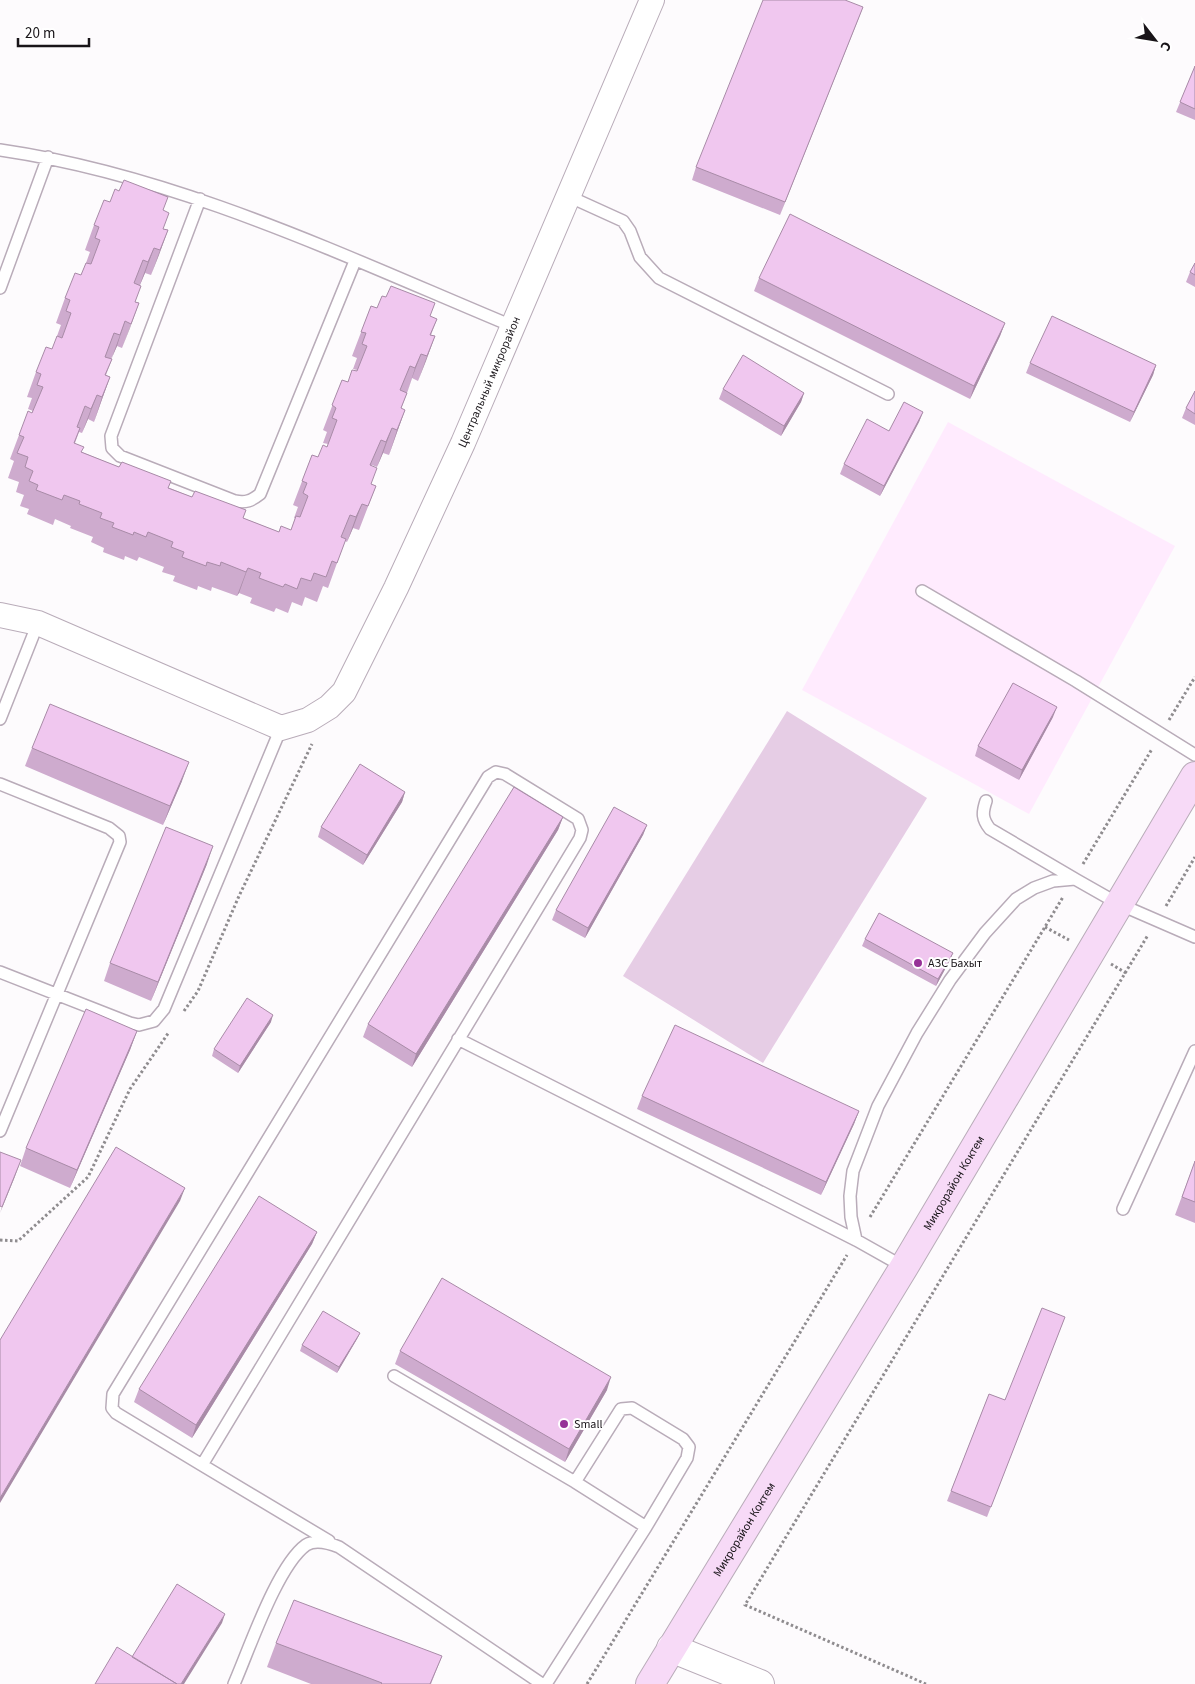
<svg xmlns="http://www.w3.org/2000/svg" width="1195" height="1684" viewBox="0 0 1195 1684" font-family="'Source Sans 3',sans-serif">
<style>
.built{fill:#ffebfe}
.green{fill:#e6cde5}
.lines{fill:none;stroke-linecap:round;stroke-linejoin:round}
.service-casing{stroke:#b9acb9;stroke-width:14}
.minor-casing{stroke:#b9acb9;stroke-width:26}
.tertiary-casing{stroke:#b9acb9;stroke-width:30}
.secondary-casing{stroke:#b9acb9;stroke-width:30}
.path{stroke:#8f8c8f;stroke-width:3;stroke-dasharray:2.5 2.5;stroke-linecap:butt}
.service{stroke:#fff;stroke-width:11}
.minor{stroke:#fff;stroke-width:24}
.tertiary{stroke:#fff;stroke-width:28}
.secondary{stroke:#f7daf7;stroke-width:28}
.wall{fill:#ceabce}
.shaded-wall{fill:#a88ba7}
.building{fill:#f0c7ef;stroke:#a88ba7}
.poi-dot{fill:#963197;stroke:#fff;stroke-width:2}
.labels{text-anchor:middle;stroke-width:4;stroke-linejoin:round;paint-order:stroke}
.street-label{font-size:12px;fill:#181418;stroke:#fff}
.poi-label{font-size:12px;fill:#181418;stroke:#fff;text-anchor:start}
</style>
<rect width="100%" height="100%" fill="#fdfbfd"/>
<path class="built" d="M 948,422 L 1175,546 L 1029,814 L 802,690 Z"/>
<path class="green" d="M 787,711 L 927,798 L 763,1063 L 623,976 Z"/>
<g class="lines">
<defs>
<path id="service" d="M 0,150 C 179,176 346,257 512,326
M 568,196 L 623,221 L 630,231 L 640,257 L 659,278 L 888,394
M 200,199 L 111,436 L 112,448 L 120,456 L 235,501 C 246,503 251,501 260,494 L 355,261
M 0,288 L 48,157
M 922,591 L 1076,681 L 1195,755
M 0,719 L 38,623
M 496,772 L 505,774 L 578,819 L 582,830 L 580,838 L 202,1465 L 116,1413 L 112,1408 L 113,1394 L 488,777 Z
M 0,784 L 109,828 L 119,836 L 120,842 L 0,1131
M 986,801 C 982,813 982,819 990,829 L 1075,879
M 0,972 L 130,1023 L 139,1025 L 154,1021 L 164,1009 L 281,728
M 458,1039 L 856,1240 L 904,1267
M 1123,1209 L 1195,1051
M 856,1240 L 851,1217 L 850,1196 L 853,1171 L 878,1106 L 917,1033 L 950,980 L 985,933 L 1016,899 L 1034,888 L 1053,881 L 1075,879 L 1119,904 L 1195,937
M 394,1376 L 575,1482 L 646,1527 L 546,1684
M 202,1465 L 329,1541
M 575,1482 L 621,1409 L 632,1408 L 683,1439 L 689,1447 L 687,1458 L 646,1527
M 234,1684 C 249,1650 277,1566 306,1545 C 316,1539 329,1543 339,1547 L 542,1684"/>
<g id="minor">
<path id="s1" d="M 0,615 L 38,623 L 281,728 L 308,720 L 329,707 L 344,692 L 396,588 L 463,443 L 652,0"/>
</g>
<path id="tertiary" d="M 671,1648 L 760,1684"/>
<g id="secondary">
<path id="s2" d="M 650,1684 L 904,1267 L 1195,776"/>
</g>
</defs>
<use href="#service" class="service-casing"/>
<use href="#minor" class="minor-casing"/>
<use href="#tertiary" class="tertiary-casing"/>
<use href="#secondary" class="secondary-casing"/>
<path class="path" d="M 1169,720 L 1195,677
M 1083,864 L 1152,749
M 1166,906 L 1195,857
M 1045,927 L 1069,940
M 1111,964 L 1126,973
M 184,1011 L 198,991 L 239,896 L 312,744
M 870,1217 L 1063,897
M 0,1240 L 18,1241 L 88,1177 L 130,1089 L 169,1032
M 587,1684 L 847,1255
M 926,1684 L 745,1605 L 1148,935"/>
<use href="#service" class="service"/>
<use href="#minor" class="minor"/>
<use href="#tertiary" class="tertiary"/>
<use href="#secondary" class="secondary"/>
</g>
<path class="wall" d="M 863,7 L 780,215 L 692,180 L 696,167 Z
M 1195,66 L 1195,120 L 1176,112 Z
M 110,202 L 163,210 L 163,229 L 168,230 L 151,275 L 145,273 L 140,285 L 135,302 L 139,303 L 122,348 L 117,346 L 111,359 L 112,359 L 106,375 L 110,377 L 94,422 L 88,419 L 82,433 L 79,432 L 75,443 L 82,452 L 243,518 L 279,532 L 291,530 L 295,518 L 294,518 L 298,507 L 293,505 L 312,455 L 318,457 L 327,447 L 328,444 L 323,443 L 327,432 L 323,430 L 342,380 L 348,382 L 357,370 L 353,369 L 357,358 L 352,356 L 371,306 L 377,308 L 430,316 L 437,319 L 431,335 L 435,336 L 418,381 L 412,378 L 407,393 L 401,409 L 405,410 L 389,455 L 383,453 L 377,467 L 372,465 L 371,466 L 371,484 L 376,486 L 359,530 L 353,528 L 347,542 L 345,541 L 328,588 L 323,586 L 317,602 L 305,597 L 302,606 L 292,602 L 288,613 L 276,608 L 274,612 L 250,603 L 252,598 L 239,593 L 237,596 L 212,587 L 211,591 L 198,586 L 197,590 L 173,581 L 175,576 L 162,572 L 164,567 L 139,557 L 137,561 L 125,556 L 124,560 L 103,552 L 104,548 L 91,542 L 93,537 L 70,528 L 71,526 L 55,519 L 53,525 L 27,514 L 29,509 L 20,506 L 24,495 L 16,492 L 19,482 L 8,478 L 14,461 L 10,459 L 19,435 L 33,411 L 28,409 L 32,398 L 27,397 L 36,372 L 52,349 L 62,338 L 57,336 L 61,325 L 56,323 L 65,298 L 81,275 L 86,263 L 90,252 L 85,250 L 94,225 Z
M 1195,263 L 1195,287 L 1186,282 L 1190,272 Z
M 759,278 L 1005,323 L 1000,336 L 970,399 L 754,291 Z
M 1030,363 L 1156,365 L 1153,375 L 1130,422 L 1026,373 Z
M 723,389 L 804,393 L 801,402 L 781,436 L 719,399 Z
M 1195,391 L 1195,425 L 1182,418 L 1186,408 Z
M 923,412 L 919,422 L 880,496 L 840,474 L 844,464 L 889,431 Z
M 1053,717 L 1019,780 L 975,756 L 978,746 Z
M 32,748 L 182,781 L 163,825 L 25,766 Z
M 405,792 L 402,802 L 363,865 L 318,837 L 321,827 Z
M 563,817 L 558,830 L 412,1067 L 363,1037 L 368,1024 Z
M 647,825 L 643,835 L 585,938 L 552,920 L 556,910 Z
M 207,864 L 151,1001 L 104,981 L 110,963 Z
M 865,939 L 950,960 L 936,986 L 862,946 Z
M 271,1022 L 238,1073 L 212,1056 L 214,1049 Z
M 137,1031 L 130,1050 L 70,1188 L 20,1166 L 26,1148 Z
M 642,1096 L 859,1111 L 854,1124 L 821,1195 L 637,1109 Z
M 1195,1161 L 1195,1223 L 1175,1215 Z
M 317,1232 L 312,1244 L 192,1438 L 134,1402 L 139,1389 Z
M 1065,1317 L 987,1517 L 947,1501 L 989,1394 L 1005,1400 Z
M 360,1333 L 357,1339 L 337,1373 L 300,1351 L 302,1345 Z
M 400,1351 L 607,1390 L 565,1462 L 395,1364 Z
M 276,1643 L 442,1656 L 431,1684 L 311,1684 L 267,1667 Z"/>
<path class="shaded-wall" d="M 863,7 L 858,20 L 780,215 L 785,202 Z
M 168,230 L 159,255 L 151,275 L 160,250 Z
M 154,248 L 145,273 L 139,287 L 148,262 Z
M 139,303 L 130,328 L 122,348 L 131,324 Z
M 125,321 L 117,346 L 111,360 L 120,335 Z
M 1005,323 L 1000,336 L 970,399 L 974,386 Z
M 435,336 L 426,361 L 418,381 L 427,356 Z
M 421,354 L 412,378 L 407,393 L 415,368 Z
M 1156,365 L 1153,375 L 1130,422 L 1134,412 Z
M 110,377 L 101,402 L 94,422 L 102,397 Z
M 804,393 L 801,402 L 781,436 L 784,426 Z
M 97,395 L 88,419 L 82,433 L 91,409 Z
M 405,410 L 396,435 L 389,455 L 397,430 Z
M 923,412 L 919,422 L 880,496 L 884,486 Z
M 392,428 L 383,453 L 377,467 L 386,442 Z
M 362,504 L 353,528 L 347,542 L 356,517 Z
M 248,568 L 239,593 L 237,596 L 246,572 Z
M 1057,707 L 1053,717 L 1019,780 L 1022,770 Z
M 189,762 L 182,781 L 163,825 L 170,806 Z
M 405,792 L 402,802 L 363,865 L 367,855 Z
M 563,817 L 558,830 L 412,1067 L 416,1054 Z
M 647,825 L 643,835 L 585,938 L 588,928 Z
M 213,846 L 207,864 L 151,1001 L 158,982 Z
M 953,953 L 950,960 L 936,986 L 938,979 Z
M 273,1015 L 271,1022 L 238,1073 L 240,1066 Z
M 137,1031 L 130,1050 L 70,1188 L 77,1170 Z
M 859,1111 L 854,1124 L 821,1195 L 826,1182 Z
M 21,1160 L 14,1179 L 0,1213 L 2,1207 Z
M 185,1188 L 180,1201 L 0,1503 L 0,1498 Z
M 317,1232 L 312,1244 L 192,1438 L 196,1425 Z
M 360,1333 L 357,1339 L 337,1373 L 339,1367 Z
M 611,1377 L 607,1390 L 565,1462 L 569,1449 Z
M 225,1614 L 222,1623 L 184,1684 L 181,1684 Z"/>
<path class="building" d="M 763,0 L 845,0 L 863,7 L 785,202 L 696,167 Z
M 1195,66 L 1195,109 L 1180,102 Z
M 124,180 L 168,197 L 163,210 L 169,213 L 163,229 L 168,230 L 160,250 L 154,248 L 148,262 L 143,260 L 134,283 L 141,286 L 135,302 L 139,303 L 131,324 L 125,321 L 120,335 L 114,333 L 105,357 L 112,359 L 105,375 L 110,377 L 102,397 L 97,395 L 91,409 L 85,406 L 77,427 L 80,428 L 74,443 L 84,447 L 81,452 L 119,467 L 122,462 L 171,481 L 168,488 L 192,497 L 195,491 L 246,510 L 243,518 L 279,532 L 281,526 L 291,530 L 296,516 L 300,517 L 308,496 L 303,493 L 307,483 L 302,481 L 312,455 L 318,457 L 323,445 L 327,447 L 337,420 L 332,418 L 336,408 L 332,405 L 342,380 L 348,382 L 352,370 L 357,371 L 367,346 L 362,344 L 366,333 L 361,332 L 371,306 L 377,308 L 382,296 L 386,297 L 391,286 L 435,303 L 430,316 L 437,319 L 430,335 L 435,336 L 427,356 L 421,354 L 415,368 L 410,366 L 400,390 L 407,393 L 401,408 L 405,410 L 397,430 L 392,428 L 386,442 L 381,440 L 370,465 L 377,468 L 371,484 L 376,486 L 368,506 L 362,504 L 356,517 L 350,515 L 341,537 L 346,539 L 337,563 L 332,561 L 326,577 L 314,573 L 311,581 L 301,578 L 297,589 L 285,584 L 283,587 L 259,578 L 261,573 L 248,568 L 246,572 L 221,562 L 220,566 L 207,562 L 206,566 L 182,557 L 184,552 L 171,547 L 173,542 L 148,532 L 146,537 L 134,532 L 133,535 L 112,527 L 114,523 L 100,518 L 102,513 L 79,504 L 80,501 L 64,495 L 62,500 L 36,490 L 38,485 L 29,481 L 33,471 L 25,467 L 28,457 L 17,453 L 24,437 L 19,435 L 28,411 L 32,413 L 43,387 L 37,385 L 41,374 L 36,372 L 46,347 L 52,349 L 57,336 L 62,338 L 66,327 L 71,313 L 66,311 L 70,300 L 65,298 L 75,273 L 81,275 L 86,263 L 91,264 L 100,240 L 95,238 L 99,227 L 94,225 L 104,200 L 110,202 L 115,189 L 119,191 Z
M 790,214 L 1005,323 L 974,386 L 759,278 Z
M 1195,263 L 1195,275 L 1190,272 Z
M 1052,316 L 1156,365 L 1134,412 L 1030,363 Z
M 743,355 L 804,393 L 784,426 L 723,389 Z
M 1195,391 L 1195,414 L 1186,408 Z
M 904,402 L 923,412 L 884,486 L 844,464 L 867,419 L 889,431 Z
M 1013,683 L 1057,707 L 1022,770 L 978,746 Z
M 50,704 L 189,762 L 170,806 L 32,748 Z
M 360,764 L 405,792 L 367,855 L 321,827 Z
M 514,787 L 563,817 L 416,1054 L 368,1024 Z
M 614,807 L 647,825 L 588,928 L 556,910 Z
M 166,827 L 213,846 L 158,982 L 110,963 Z
M 879,913 L 953,953 L 938,979 L 865,939 Z
M 247,998 L 273,1015 L 240,1066 L 214,1049 Z
M 86,1009 L 137,1031 L 77,1170 L 26,1148 Z
M 675,1025 L 859,1111 L 826,1182 L 642,1096 Z
M 116,1147 L 185,1188 L 0,1498 L 0,1340 Z
M 0,1152 L 21,1160 L 2,1207 L 0,1206 Z
M 1195,1161 L 1195,1202 L 1182,1197 Z
M 259,1196 L 317,1232 L 196,1425 L 139,1389 Z
M 442,1278 L 611,1377 L 569,1449 L 400,1351 Z
M 1042,1308 L 1065,1317 L 991,1507 L 951,1491 L 989,1394 L 1005,1400 Z
M 323,1311 L 360,1333 L 339,1367 L 302,1345 Z
M 177,1584 L 225,1614 L 181,1684 L 177,1684 L 132,1657 Z
M 294,1600 L 442,1656 L 430,1684 L 381,1684 L 382,1683 L 276,1643 Z
M 117,1647 L 177,1684 L 95,1684 Z"/>
<g class="poi-dot">
<circle cx="918" cy="963" r="5"/>
<circle cx="564" cy="1424" r="5"/>
</g>
<g class="labels">
<g class="street-label">
<text dy="4" stroke="none"><textPath href="#s1" startOffset="720">Центральный микрорайон</textPath></text>
<text dy="4" stroke="none"><textPath href="#s2" startOffset="586">Микрорайон Коктем</textPath></text>
<text dy="4" stroke="none"><textPath href="#s2" startOffset="181">Микрорайон Коктем</textPath></text>
</g>
<g class="poi-label">
<text x="928" y="967">АЗС Бахыт</text>
<text x="574" y="1428">Small</text>
</g>
</g>
<g transform="translate(1155 40) rotate(121)" stroke="#ffffff" stroke-width="4" paint-order="stroke">
<path d="M0-4L9 19L0 12L-9 19Z" fill="#181418"/>
<text y="-8" font-size="14" font-weight="bold" text-anchor="middle" fill="#181418">С</text>
</g>
<path d="M18 38v8h71v-8" fill="none" stroke="#181418" stroke-width="2.5"/>
<text x="25" y="38" font-size="15" fill="#181418" stroke="#ffffff" stroke-width="4" paint-order="stroke">20 m</text>
</svg>
